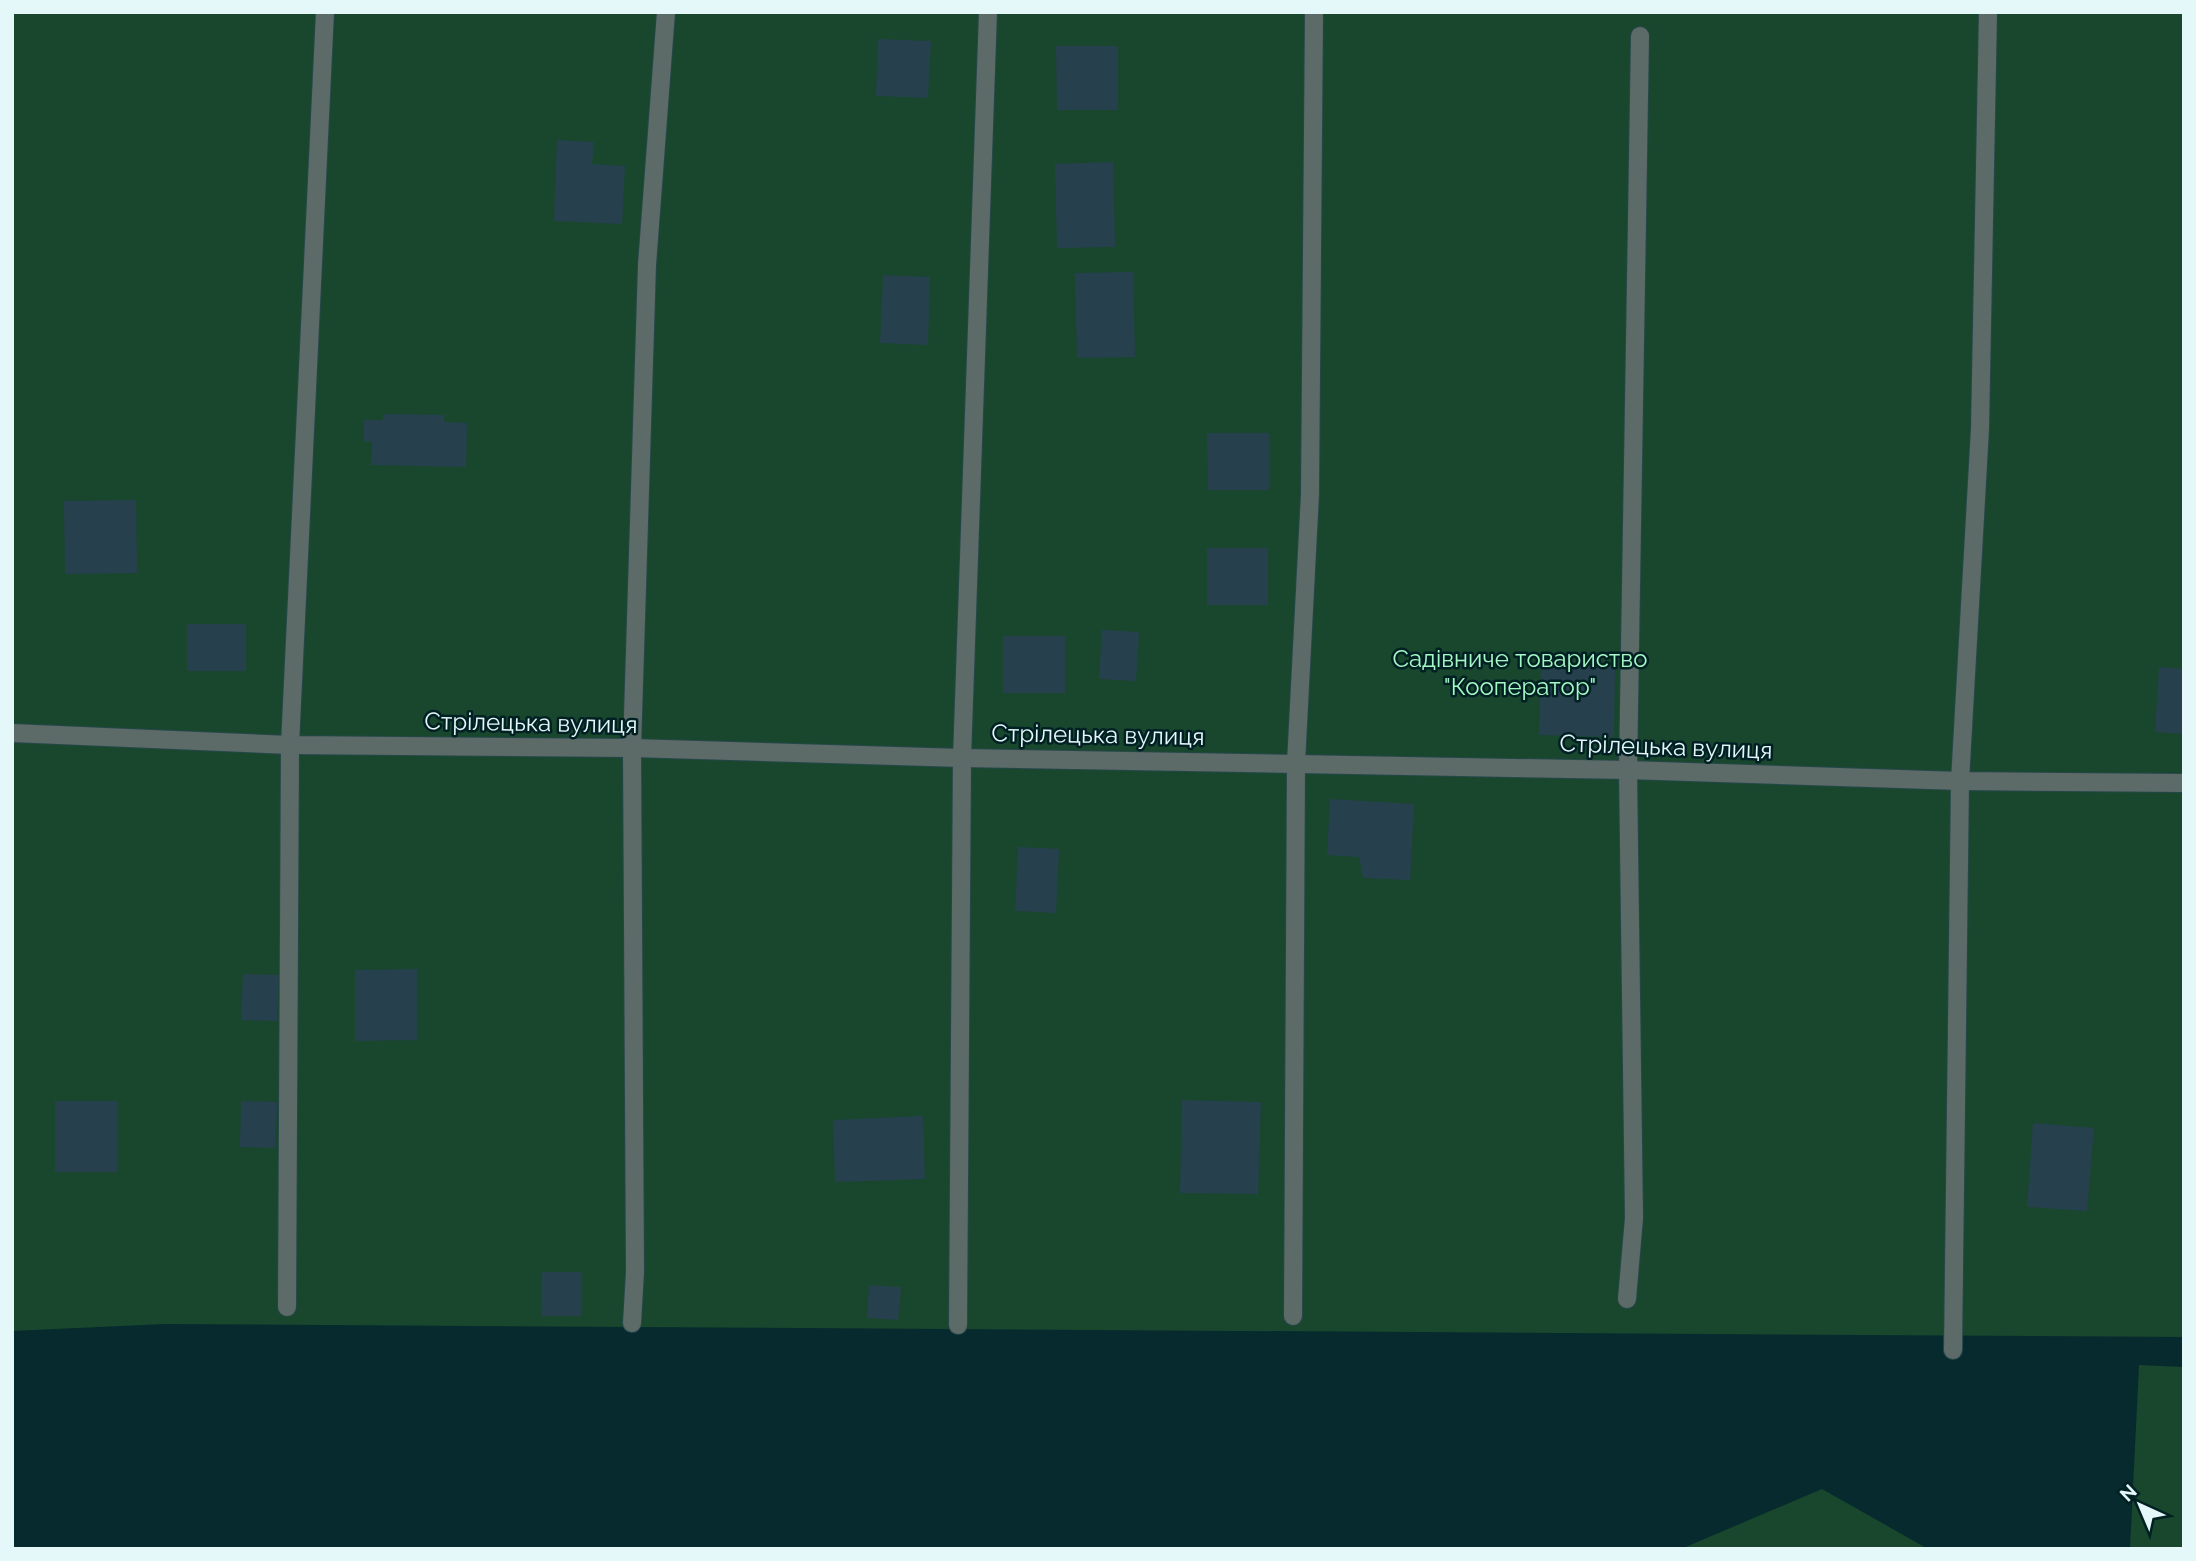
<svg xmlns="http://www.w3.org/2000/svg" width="2196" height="1561" viewBox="0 0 2196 1561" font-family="Raleway,sans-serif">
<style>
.green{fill:#18472d}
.building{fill:#27404e}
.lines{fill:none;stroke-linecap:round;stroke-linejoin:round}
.lane-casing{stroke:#26474a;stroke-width:20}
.street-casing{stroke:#26474a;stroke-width:20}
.lane{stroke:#5c6a68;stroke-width:18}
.street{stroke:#5c6a68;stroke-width:18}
.labels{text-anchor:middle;stroke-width:5;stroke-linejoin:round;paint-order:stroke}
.park-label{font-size:24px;fill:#a3f8c3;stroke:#002024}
.street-label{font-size:24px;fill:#e4f7f9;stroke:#002024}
</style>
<rect width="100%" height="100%" fill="#072a2e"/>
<path class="green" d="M 12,12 L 2184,12 L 2184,1337 L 164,1324 L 12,1331 Z
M 2139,1365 L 2184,1367 L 2184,1549 L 2130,1549 Z
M 1822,1489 L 1928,1549 L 1681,1549 Z"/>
<path class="building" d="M 878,39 L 931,41 L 928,98 L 876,96 Z
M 1056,46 L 1118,46 L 1118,110 L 1057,110 Z
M 557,140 L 594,142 L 592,164 L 625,166 L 622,224 L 554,221 Z
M 1113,162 L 1115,247 L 1057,248 L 1055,164 Z
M 1133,272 L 1135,357 L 1077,358 L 1075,273 Z
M 883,275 L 930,277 L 928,345 L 880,343 Z
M 383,414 L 444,415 L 444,422 L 467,423 L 466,467 L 371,465 L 372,442 L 364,441 L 364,420 L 383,420 Z
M 1207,433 L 1269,433 L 1269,490 L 1208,490 Z
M 136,500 L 137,573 L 65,574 L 64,501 Z
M 1207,548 L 1268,548 L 1268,605 L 1207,605 Z
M 187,624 L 246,624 L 246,671 L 187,671 Z
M 1102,630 L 1139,632 L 1136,681 L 1099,679 Z
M 1003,636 L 1065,636 L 1065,693 L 1003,693 Z
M 1541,666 L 1615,666 L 1614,737 L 1539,735 Z
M 2159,667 L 2184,669 L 2184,734 L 2155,732 Z
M 1330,799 L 1414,804 L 1410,880 L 1363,878 L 1359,857 L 1327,855 Z
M 1018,847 L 1059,849 L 1056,913 L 1015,911 Z
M 417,969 L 417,1040 L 355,1041 L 355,970 Z
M 243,974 L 279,975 L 277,1021 L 241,1020 Z
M 1182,1100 L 1261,1102 L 1258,1194 L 1180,1193 Z
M 55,1101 L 117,1101 L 117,1172 L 55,1172 Z
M 241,1101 L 277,1102 L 275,1148 L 240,1147 Z
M 923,1116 L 925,1179 L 835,1182 L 833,1120 Z
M 2033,1123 L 2094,1128 L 2087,1211 L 2027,1207 Z
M 542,1272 L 581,1272 L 581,1316 L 541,1316 Z
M 869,1285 L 901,1287 L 898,1320 L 867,1318 Z"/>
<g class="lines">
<defs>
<path id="lane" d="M 1627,1299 L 1634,1218 L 1628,770 L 1640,36
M 287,1307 L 290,745 L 325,12
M 1293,1316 L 1296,763 L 1310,494 L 1314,12
M 632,1323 L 635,1272 L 632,748 L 647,265 L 666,12
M 958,1325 L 962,758 L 988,12
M 1953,1350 L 1960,781 L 1980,429 L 1988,12"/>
<path id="street" d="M 12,733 L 290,745 L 632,748 L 962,758 L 1628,770 L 1960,781 L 2184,783"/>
</defs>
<use href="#lane" class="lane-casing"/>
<use href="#street" class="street-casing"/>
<use href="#lane" class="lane"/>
<use href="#street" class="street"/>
</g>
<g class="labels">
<g class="park-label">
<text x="1520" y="667">Садівниче товариство<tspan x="1520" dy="28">"Кооператор"</tspan></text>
</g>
<g class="street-label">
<text transform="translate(531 723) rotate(1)" y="8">Стрілецька вулиця</text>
<text transform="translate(1098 735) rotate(1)" y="8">Стрілецька вулиця</text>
<text transform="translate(1666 747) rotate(2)" y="8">Стрілецька вулиця</text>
</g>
</g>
<rect width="2196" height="1561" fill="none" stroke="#e4f7f9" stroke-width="28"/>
<g transform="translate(2140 1505) rotate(316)" stroke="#002024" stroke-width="5" paint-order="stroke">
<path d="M0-5L12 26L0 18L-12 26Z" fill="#e4f7f9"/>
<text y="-10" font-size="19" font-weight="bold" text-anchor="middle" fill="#e4f7f9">N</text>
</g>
</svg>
